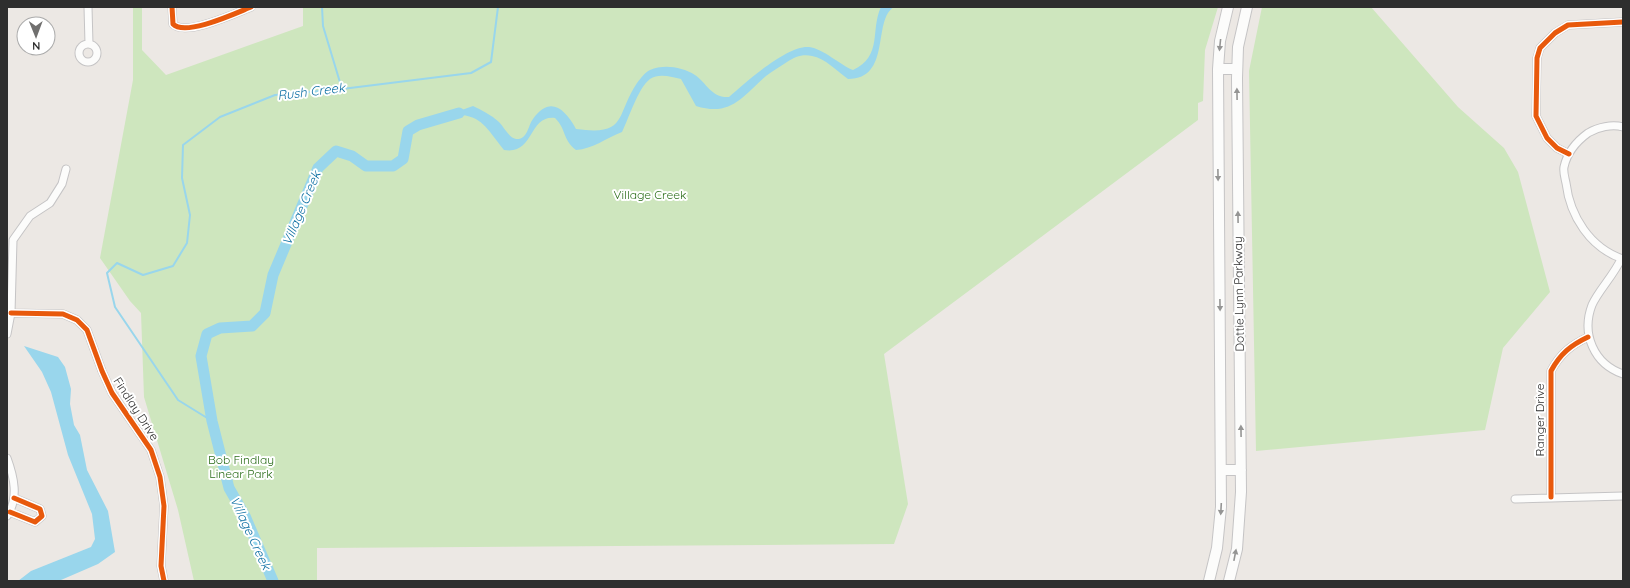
<svg xmlns="http://www.w3.org/2000/svg" width="1630" height="588" viewBox="0 0 1630 588" font-family="Quicksand,sans-serif">
<style>
.green{fill:#cee6be}
.water{fill:#99d6ec}
.lines{fill:none;stroke-linecap:round;stroke-linejoin:round}
.stream{stroke:#99d6ec;stroke-width:2}
.river{stroke:#99d6ec;stroke-width:11}
.street-casing{stroke:#c5c4c5;stroke-width:9}
.secondary-casing{stroke:#c5c4c5;stroke-width:12}
.street{stroke:#fcfcfb;stroke-width:7}
.secondary{stroke:#fcfcfb;stroke-width:10}
.cycleway-casing{stroke:#fff;stroke-width:8}
.cycleway{stroke:#e8590c;stroke-width:5}
.oneway{fill:#959594}
.labels{text-anchor:middle;stroke-width:4;stroke-linejoin:round;paint-order:stroke}
.park-label{font-size:12px;fill:#2c6e1b;stroke:#fff}
.street-label{font-size:12px;fill:#2e2e2e;stroke:#fff}
.water-label{font-size:13px;font-style:italic;fill:#0d6fa3;stroke:#fff}
</style>
<rect width="100%" height="100%" fill="#ece8e4"/>
<path class="green" d="M 133,7 L 142,7 L 142,50 L 166,75 L 303,26 L 303,7 L 1218,7 L 1205,50 L 1203,101 L 1198,103 L 1198,120 L 884,354 L 908,504 L 894,544 L 317,548 L 317,581 L 194,581 L 178,510 L 144,397 L 141,313 L 130,301 L 100,258 L 133,80 Z
M 1262,7 L 1371,7 L 1458,107 L 1504,148 L 1518,172 L 1550,292 L 1503,348 L 1485,430 L 1256,451 L 1249,71 Z"/>
<path class="water" d="M 881,7 L 894,7 C 872,20 892,79 848,79 C 838,72 825,58 812,56 C 802,54 795,57 787,62 C 780,67 772,71 766,76 C 742,97 731,117 696,106 L 681,79 C 672,77 659,73 650,79 C 638,88 629,118 622,132 C 606,138 593,149 576,150 C 562,139 567,130 555,118 C 528,115 535,155 504,150 C 484,125 480,111 445,116 L 473,106 C 482,110 491,115 499,122 C 504,127 509,138 516,139 C 528,140 528,125 533,119 C 550,95 565,109 576,129 C 628,136 615,116 637,83 C 641,78 645,72 650,70 C 664,64 682,67 695,75 C 707,83 711,98 729,97 C 745,83 787,45 809,47 C 824,49 840,65 853,70 C 883,56 870,30 881,7 Z
M 24,346 L 58,357 L 65,367 L 71,389 L 70,404 L 74,425 L 80,435 L 87,470 L 108,511 L 115,552 L 98,564 L 61,580 L 18,581 L 31,571 L 91,547 L 95,539 L 92,514 L 68,455 L 51,392 L 42,372 Z"/>
<g class="lines">
<path class="stream" d="M 322,7 L 323,26 L 342,89
M 212,421 L 178,400 L 115,307 L 107,273 L 117,263 L 143,275 L 173,266 L 187,243 L 190,215 L 182,178 L 183,145 L 220,117 L 275,95 L 342,89 L 471,73 L 491,62 L 498,7"/>
<path class="river" d="M 273,581 L 245,516 L 229,488 L 212,421 L 201,356 L 207,334 L 220,328 L 252,326 L 265,313 L 273,275 L 318,168 L 336,151 L 352,156 L 366,166 L 393,166 L 403,159 L 408,131 L 418,125 L 459,113"/>
<defs>
<path id="street" d="M 88,7 L 89,44
M 172,7 L 173,24 C 185,37 236,13 251,7
M79 53a9 9 0 1 1 18 0a9 9 0 1 1-18 0Z
M 1623,127 C 1612,124 1598,127 1588,133 C 1577,141 1567,153 1564,167 C 1563,172 1565,178 1566,183 C 1570,216 1590,248 1623,259
M 1569,154 L 1557,148 L 1547,138 L 1536,116 L 1537,58 L 1540,48 L 1555,33 L 1568,25 L 1623,22
M 1621,259 C 1614,275 1598,291 1592,305 C 1581,334 1594,364 1623,374
M 11,313 L 63,314 L 77,320 L 87,330 L 102,371 L 112,393 L 151,450 L 160,477 L 164,506 L 161,566 L 164,581
M 7,334 L 11,313 L 13,240 L 30,216 L 50,203 L 62,184 L 66,169
M 7,458 C 14,477 19,498 7,516
M 1551,497 L 1551,371 C 1560,354 1571,345 1588,337
M 1515,499 L 1623,496
M 10,512 L 35,522 L 42,516 L 40,509 L 14,498"/>
<path id="secondary" d="M 1218,69 L 1237,69
M 1222,470 L 1241,470
M 1209,581 L 1217,548 L 1221,507 L 1218,69 L 1220,41 L 1228,7
M 1229,581 L 1237,549 L 1241,492 L 1237,78 L 1238,47 L 1247,7"/>
</defs>
<use href="#street" class="street-casing"/>
<use href="#secondary" class="secondary-casing"/>
<use href="#street" class="street"/>
<use href="#secondary" class="secondary"/>
<defs>
<path id="cycleway" d="M 172,7 L 173,24 C 185,37 236,13 251,7
M 1569,154 L 1557,148 L 1547,138 L 1536,116 L 1537,58 L 1540,48 L 1555,33 L 1568,25 L 1623,22
M 11,313 L 63,314 L 77,320 L 87,330 L 102,371 L 112,393 L 151,450 L 160,477 L 164,506 L 161,566 L 164,581
M 1551,497 L 1551,371 C 1560,354 1571,345 1588,337
M 10,512 L 35,522 L 42,516 L 40,509 L 14,498"/>
</defs>
<use href="#cycleway" class="cycleway-casing"/>
<use href="#cycleway" class="cycleway"/>
</g>
<defs><path id="oneway-solid" d="M-6-.8H1V-3.2L6.5 0L1 3.2V.8H-6Z"/></defs>
<g class="oneway">
<use href="#oneway-solid" transform="translate(1220 45) rotate(96)"/>
<use href="#oneway-solid" transform="translate(1237 94) rotate(-91)"/>
<use href="#oneway-solid" transform="translate(1218 175) rotate(89)"/>
<use href="#oneway-solid" transform="translate(1238 217) rotate(-91)"/>
<use href="#oneway-solid" transform="translate(1220 305) rotate(89)"/>
<use href="#oneway-solid" transform="translate(1241 431) rotate(-91)"/>
<use href="#oneway-solid" transform="translate(1221 509) rotate(93)"/>
<use href="#oneway-solid" transform="translate(1235 555) rotate(-79)"/>
</g>
<g class="labels">
<g class="park-label">
<text x="650" y="199">Village Creek</text>
<text x="241" y="464">Bob Findlay<tspan x="241" dy="14">Linear Park</tspan></text>
</g>
<g class="street-label">
<text transform="translate(1239 294) rotate(-91)" y="4">Dottie Lynn Parkway</text>
<text transform="translate(136 409) rotate(57)" y="4">Findlay Drive</text>
<text transform="translate(1540 420) rotate(-90)" y="4">Ranger Drive</text>
</g>
<g class="water-label">
<text transform="translate(311 91) rotate(-7)" y="5">Rush Creek</text>
<text transform="translate(301 208) rotate(-67)" y="5">Village Creek</text>
<text transform="translate(251 533) rotate(65)" y="5">Village Creek</text>
</g>
</g>
<rect width="1630" height="588" fill="none" stroke="#2e2e2e" stroke-width="16"/>
<g transform="translate(36 36) rotate(179)"><circle r="19" fill="#ffffff" stroke="#ababab"/>
<path d="M0-3L7 15L0 10L-7 15Z" fill="#706f6e"/>
<text y="-6" font-size="11" font-weight="bold" text-anchor="middle" fill="#2e2e2e">N</text>
</g>
</svg>
